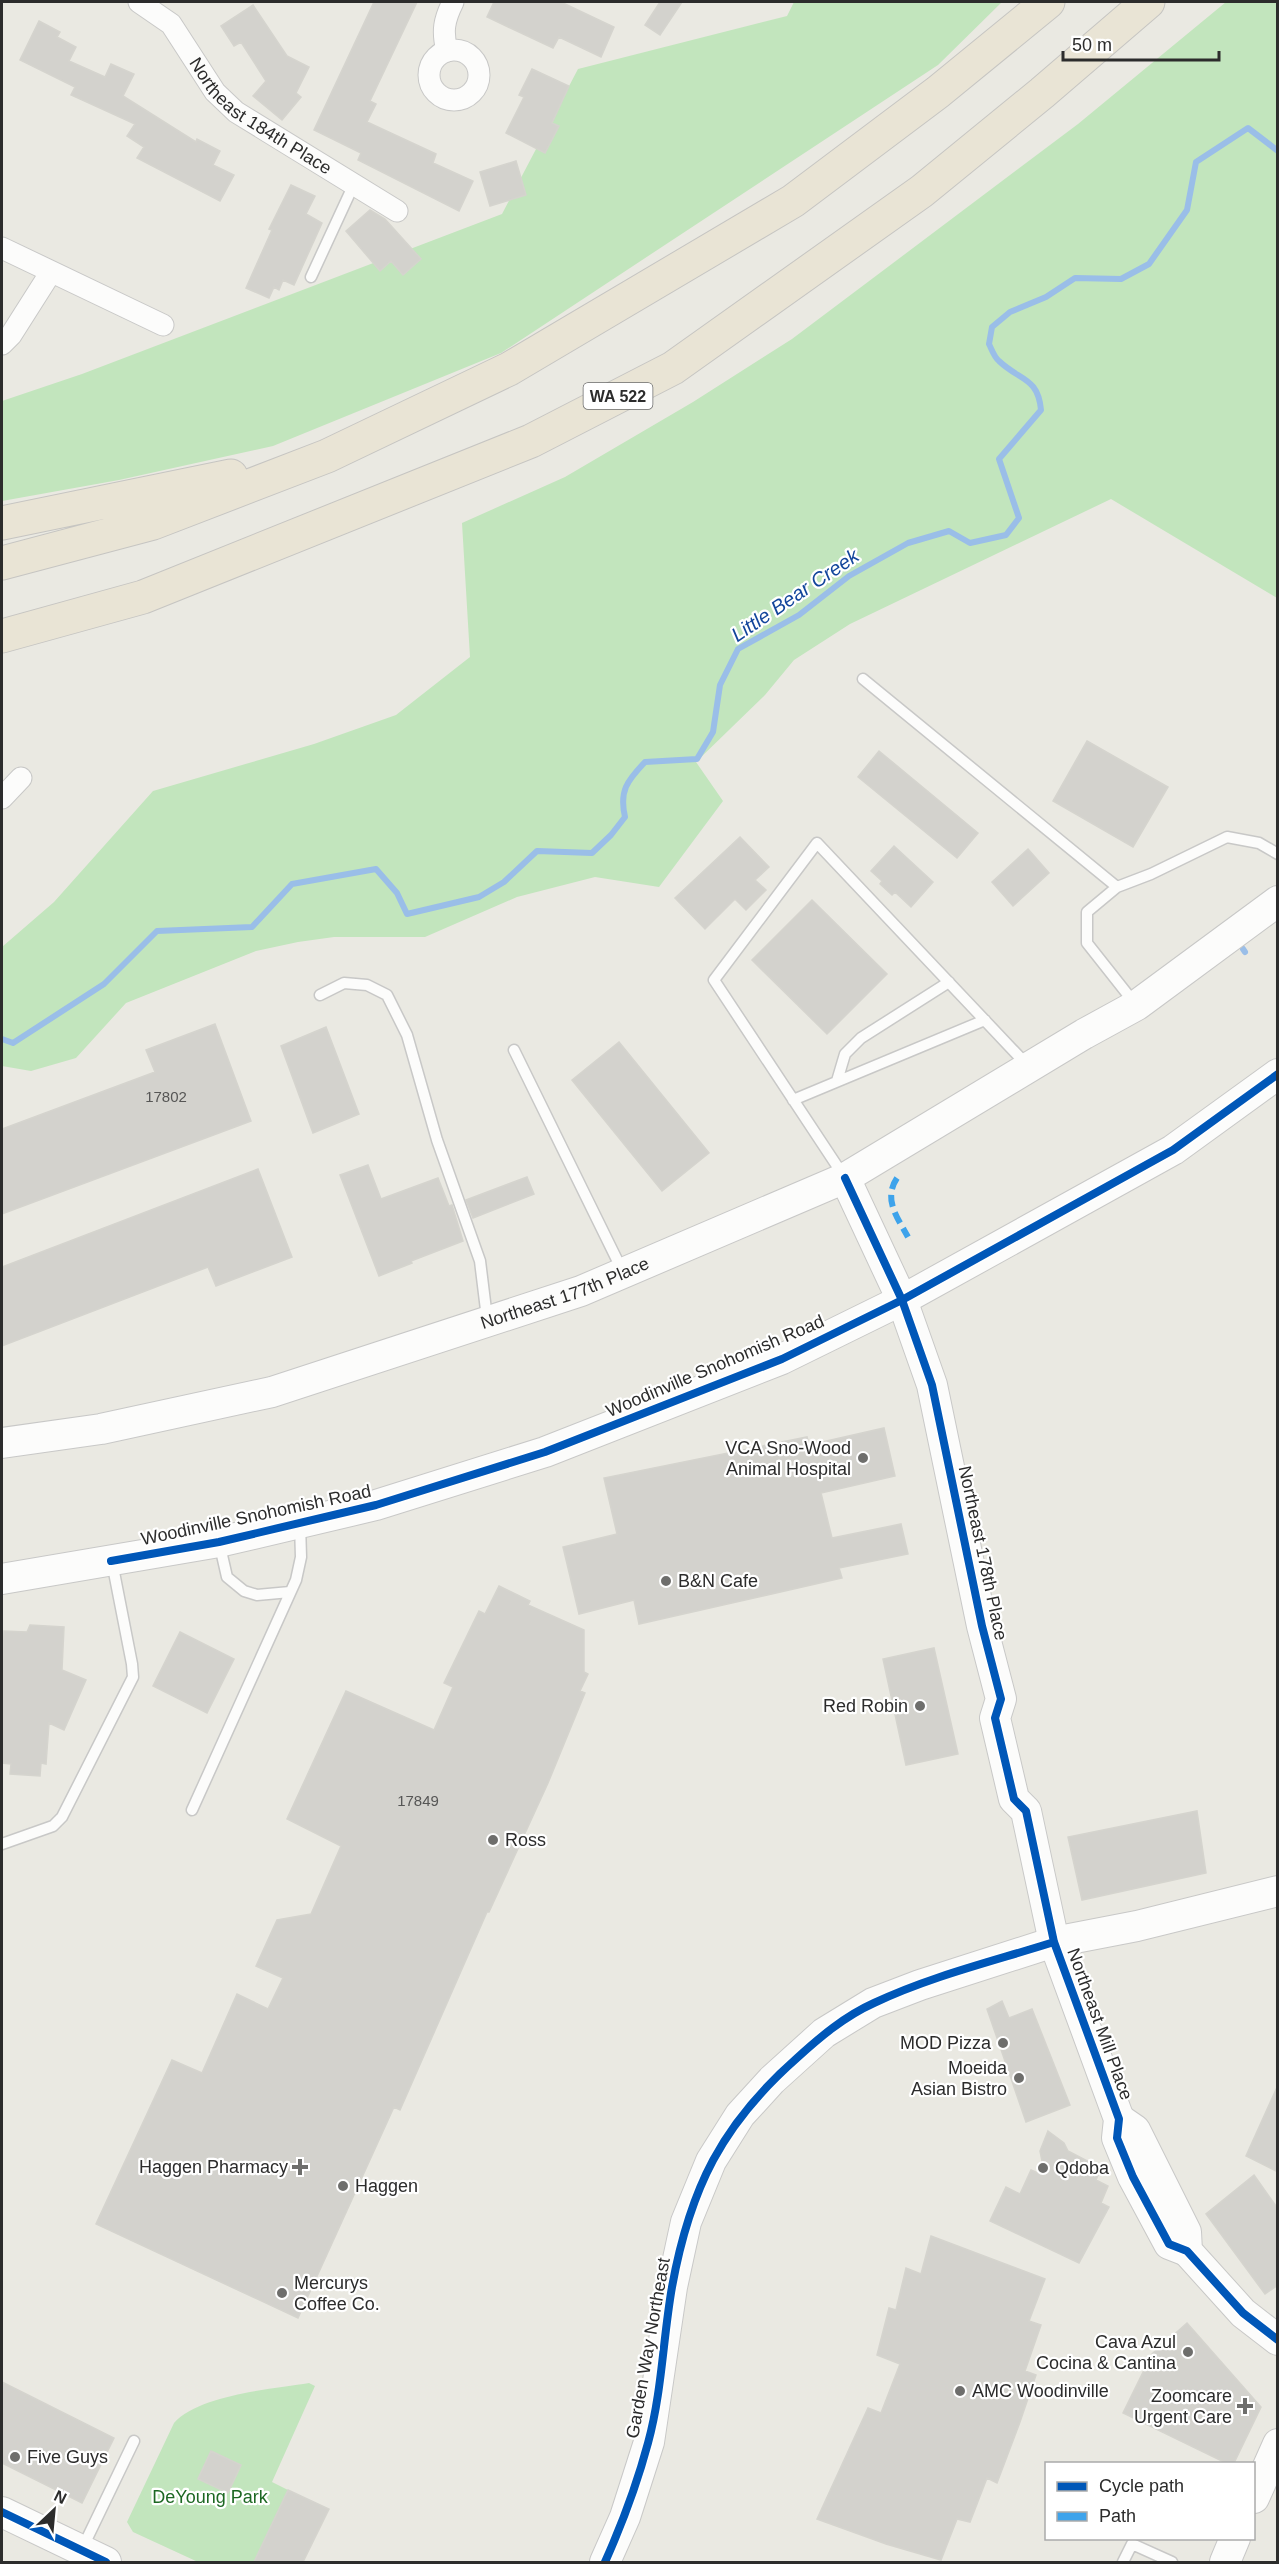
<svg xmlns="http://www.w3.org/2000/svg" width="1279" height="2564" viewBox="0 0 1279 2564" font-family="Arial,sans-serif">
<style>
.green{fill:#c2e5bd}
.lines{fill:none;stroke-linecap:round;stroke-linejoin:round}
.stream{stroke:#9abee8;stroke-width:6}
.building{fill:#d3d2cd;stroke:#d5d4ce;stroke-width:1.5}
.lane-casing{stroke:#c8c8c7;stroke-width:13}
.street-casing{stroke:#c8c8c7;stroke-width:23}
.secondary-casing{stroke:#c8c8c7;stroke-width:32}
.highway-casing{stroke:#c6c5c2;stroke-width:35}
.lane{stroke:#fcfcfb;stroke-width:10}
.street{stroke:#fcfcfb;stroke-width:21}
.secondary{stroke:#fcfcfb;stroke-width:30}
.highway{stroke:#e9e4d5;stroke-width:33}
.quiet{stroke:#3ea3eb;stroke-width:6;stroke-dasharray:12 6;stroke-linecap:butt}
.cycleway-casing{stroke:#fff;stroke-width:11}
.cycleway{stroke:#0057b8;stroke-width:8}
.poi-dot{fill:#6e6e6c;stroke:#fff;stroke-width:2}
.labels{text-anchor:middle;stroke-width:4.5;stroke-linejoin:round;paint-order:stroke}
.number-label{font-size:15px;fill:#565655}
.shield{fill:#fff;stroke:#6b6b6b;stroke-width:1.5}
.shield-label{font-size:16px;font-weight:bold;fill:#2c2c2c}
.street-label{font-size:18px;fill:#2c2c2c;stroke:#fff}
.poi-label{font-size:18px;fill:#2c2c2c;stroke:#fff;text-anchor:end}
.park-label{font-size:18px;fill:#1d6823;stroke:#fff}
.water-label{font-size:20px;font-style:italic;fill:#12459b;stroke:#fff}
</style>
<rect width="100%" height="100%" fill="#eae9e2"/>
<path class="green" d="M 794,2 L 1002,2 L 938,65 L 501,353 L 273,446 L 119,480 L 2,501 L 2,401 L 82,374 L 502,214 L 578,69 L 787,16 Z
M 1226,2 L 1277,2 L 1277,598 L 1111,499 L 850,624 L 794,660 L 765,695 L 696,762 L 723,801 L 659,887 L 595,877 L 517,897 L 425,937 L 334,937 L 298,942 L 256,951 L 126,1003 L 76,1058 L 31,1071 L 2,1066 L 2,947 L 54,902 L 153,791 L 314,744 L 396,715 L 470,657 L 462,523 L 565,477 L 693,402 L 792,339 L 1078,124 Z
M 309,2383 L 315,2386 L 272,2482 L 288,2490 L 254,2562 L 198,2562 L 133,2532 L 127,2522 L 174,2423 C 199,2395 272,2389 309,2383 Z"/>
<g class="lines">
<path class="stream" d="M 1243,949 L 1245,952
M 2,1039 L 13,1043 L 104,984 L 157,931 L 252,927 L 292,884 L 376,869 L 397,893 L 407,914 L 479,897 L 504,882 L 537,851 L 592,853 L 611,835 L 625,817 C 619,791 627,781 645,762 L 697,759 L 713,732 L 720,685 L 738,649 L 799,615 L 849,576 L 908,543 L 949,531 L 970,543 L 1006,535 L 1019,518 L 999,459 L 1041,410 C 1038,377 1020,381 999,361 C 994,357 992,350 989,344 L 992,327 L 1010,312 L 1046,297 L 1075,278 L 1121,279 L 1149,264 L 1187,210 L 1196,162 L 1248,128 L 1278,151"/>
</g>
<path class="building" d="M 374,2 L 417,2 L 370,101 L 376,104 L 367,122 L 436,154 L 433,163 L 473,181 L 459,211 L 358,160 L 361,153 L 314,130 Z
M 494,2 L 561,2 L 614,27 L 601,57 L 559,37 L 553,48 L 487,17 Z
M 660,2 L 682,2 L 660,35 L 645,25 Z
M 253,5 L 287,56 L 309,67 L 296,93 L 301,97 L 282,120 L 253,96 L 266,81 L 241,42 L 234,46 L 221,26 Z
M 39,21 L 60,32 L 57,37 L 76,47 L 69,61 L 105,77 L 111,64 L 134,74 L 123,96 L 196,142 L 197,139 L 220,151 L 213,165 L 234,175 L 220,201 L 137,158 L 144,147 L 127,136 L 135,124 L 71,95 L 75,87 L 20,60 Z
M 532,69 L 569,86 L 552,123 L 559,126 L 545,153 L 506,133 L 524,97 L 519,95 Z
M 516,161 L 526,195 L 490,206 L 480,172 Z
M 291,185 L 315,196 L 306,214 L 322,223 L 294,285 L 283,280 L 279,290 L 274,287 L 269,298 L 246,288 L 272,230 L 269,229 Z
M 370,210 L 385,219 L 421,259 L 403,275 L 391,261 L 380,271 L 346,231 Z
M 1087,741 L 1168,787 L 1133,847 L 1053,801 Z
M 879,751 L 978,833 L 957,858 L 858,777 Z
M 740,837 L 769,867 L 755,880 L 766,890 L 746,910 L 735,899 L 705,929 L 675,898 Z
M 894,846 L 933,882 L 911,907 L 895,892 L 892,895 L 880,884 L 882,881 L 871,871 Z
M 1028,849 L 1049,873 L 1013,906 L 992,882 Z
M 812,900 L 887,974 L 827,1034 L 752,960 Z
M 215,1024 L 251,1121 L 2,1214 L 2,1129 L 155,1072 L 146,1050 Z
M 326,1027 L 359,1114 L 313,1133 L 281,1046 Z
M 619,1042 L 709,1153 L 662,1191 L 572,1080 Z
M 368,1165 L 381,1199 L 438,1178 L 449,1206 L 452,1205 L 463,1241 L 411,1261 L 412,1263 L 379,1276 L 340,1175 Z
M 258,1169 L 292,1257 L 216,1286 L 208,1267 L 2,1346 L 2,1267 Z
M 527,1177 L 534,1194 L 473,1218 L 466,1200 Z
M 884,1428 L 895,1476 L 821,1493 L 832,1538 L 901,1524 L 908,1554 L 839,1568 L 842,1578 L 639,1624 L 634,1600 L 579,1614 L 563,1547 L 617,1534 L 604,1478 L 807,1437 L 809,1445 Z
M 499,1586 L 530,1601 L 528,1605 L 584,1630 L 584,1672 L 588,1674 L 580,1691 L 585,1693 L 548,1783 L 489,1912 L 487,1912 L 400,2110 L 394,2107 L 298,2318 L 96,2224 L 172,2060 L 202,2073 L 237,1994 L 268,2009 L 283,1978 L 256,1966 L 277,1920 L 311,1914 L 341,1846 L 287,1819 L 346,1691 L 434,1730 L 453,1687 L 444,1683 L 479,1611 L 485,1614 Z
M 30,1625 L 64,1627 L 62,1670 L 86,1680 L 64,1730 L 49,1723 L 46,1764 L 41,1763 L 40,1776 L 10,1774 L 11,1764 L 2,1763 L 2,1672 L 4,1631 L 27,1632 Z
M 180,1632 L 234,1659 L 207,1713 L 153,1686 Z
M 934,1648 L 958,1754 L 906,1765 L 883,1659 Z
M 1197,1811 L 1206,1873 L 1082,1900 L 1068,1837 Z
M 1002,2001 L 1009,2018 L 1032,2009 L 1070,2105 L 1026,2122 L 987,2009 Z
M 1278,2085 L 1278,2172 L 1246,2156 Z
M 1048,2131 L 1064,2143 L 1068,2151 L 1101,2168 L 1096,2180 L 1108,2186 L 1101,2203 L 1109,2207 L 1079,2263 L 990,2221 L 1006,2187 L 1020,2194 L 1031,2170 L 1045,2176 L 1040,2151 Z
M 1254,2175 L 1278,2209 L 1278,2285 L 1265,2294 L 1206,2214 Z
M 931,2236 L 1045,2279 L 1029,2321 L 1041,2325 L 1025,2371 L 1036,2375 L 1020,2422 L 997,2483 L 987,2478 L 970,2522 L 957,2519 L 941,2560 L 886,2544 L 817,2519 L 868,2408 L 881,2413 L 900,2364 L 877,2355 L 889,2308 L 896,2310 L 906,2268 L 921,2274 Z
M 1187,2323 L 1261,2407 L 1234,2463 L 1226,2463 L 1123,2413 L 1152,2354 Z
M 2,2382 L 114,2438 L 82,2503 L 2,2463 Z
M 211,2451 L 241,2465 L 228,2493 L 198,2479 Z
M 288,2490 L 329,2509 L 303,2562 L 254,2562 Z"/>
<g class="lines">
<defs>
<path id="lane" d="M 311,277 L 354,184
M 863,679 L 1117,887 L 1151,874 L 1227,837 L 1259,843 L 1278,854
M 1117,887 L 1087,912 L 1087,943 L 1136,1005
M 320,995 L 344,983 L 367,985 L 387,995 L 407,1035 L 437,1140 L 480,1261 L 487,1318
M 514,1050 L 623,1272
M 837,1081 L 845,1054 L 861,1038 L 949,982
M 793,1100 L 985,1020
M 843,1175 L 714,980 L 817,843 L 1028,1066
M 219,1542 L 227,1577 L 244,1591 L 257,1595 L 290,1592
M 192,1810 L 296,1580 L 301,1557 L 300,1524
M 2,1844 L 53,1826 L 62,1817 L 133,1677 L 132,1664 L 112,1562
M 82,2549 L 134,2441
M 1123,2562 L 1132,2544 L 1172,2562"/>
<g id="street">
<path id="s1" d="M 139,2 L 171,24 L 215,92 L 236,112 L 397,211"/>
<circle cx="454" cy="75" r="25"/>
<path d="M 447,51 C 442,31 444,20 453,2"/>
<path d="M 2,248 L 163,325"/>
<path d="M 2,344 L 11,335 L 51,272"/>
<path d="M 2,798 L 21,778"/>
</g>
<g id="secondary">
<path d="M 845,1178 L 902,1300 L 932,1385 L 982,1626 L 1001,1699 L 995,1718 L 1014,1799 L 1026,1811 L 1054,1942 L 1119,2119 L 1117,2138 L 1133,2177 L 1169,2244 L 1187,2251"/>
<path id="s2" d="M 2,1443 L 101,1429 L 272,1392 L 581,1291 L 845,1178 L 1084,1034 L 1137,1005 L 1278,901"/>
<path d="M 2,1579 L 219,1542 L 376,1505 L 545,1452 L 782,1359 L 902,1300 L 1173,1150 L 1278,1074"/>
<path d="M 1119,2119 L 1135,2130 L 1186,2232 L 1187,2251 L 1243,2313 L 1278,2340"/>
<path d="M 1254,2498 L 1278,2444"/>
<path d="M 2,2512 L 106,2562"/>
<path d="M 605,2562 L 625,2517 L 649,2442 L 672,2287 L 686,2222 L 711,2161 L 740,2115 L 772,2080 L 824,2033 L 873,2003 L 920,1985 L 1054,1942 L 1137,1926 L 1278,1891"/>
<path d="M 1225,2562 L 1235,2538"/>
</g>
<path id="highway" d="M 2,523 L 231,476
M 2,563 L 153,523 L 327,456 L 509,369 L 793,201 L 938,92 L 1048,2
M 2,636 L 143,597 L 531,441 L 673,368 L 922,191 L 1042,93 L 1148,2"/>
</defs>
<use href="#lane" class="lane-casing"/>
<use href="#street" class="street-casing"/>
<use href="#secondary" class="secondary-casing"/>
<use href="#highway" class="highway-casing"/>
<use href="#lane" class="lane"/>
<use href="#street" class="street"/>
<use href="#secondary" class="secondary"/>
<use href="#highway" class="highway"/>
<path class="quiet" d="M 897,1178 C 883,1199 897,1217 908,1237"/>
<defs>
<path id="cycleway" d="M 845,1178 L 902,1300 L 932,1385 L 982,1626 L 1001,1699 L 995,1718 L 1014,1799 L 1026,1811 L 1054,1942 L 1119,2119 L 1117,2138 L 1133,2177 L 1169,2244 L 1187,2251 L 1243,2313 L 1278,2340
M 111,1561 L 219,1542 L 376,1505 L 545,1452 L 782,1359 L 902,1300 L 1173,1150 L 1278,1074
M 2,2512 L 106,2562
M 605,2562 C 622,2524 637,2484 648,2443 C 662,2392 663,2338 672,2287 C 690,2188 722,2124 797,2058 C 820,2037 845,2016 874,2003 C 931,1976 994,1961 1054,1942"/>
</defs>
<use href="#cycleway" class="cycleway-casing"/>
<use href="#cycleway" class="cycleway"/>
</g>
<g class="poi-dot">
<circle cx="863" cy="1458" r="6"/>
<circle cx="666" cy="1581" r="6"/>
<circle cx="920" cy="1706" r="6"/>
<circle cx="493" cy="1840" r="6"/>
<circle cx="1003" cy="2043" r="6"/>
<circle cx="1019" cy="2078" r="6"/>
<path d="M297 2158h6v6h6v6h-6v6h-6v-6h-6v-6h6z"/>
<circle cx="1043" cy="2168" r="6"/>
<circle cx="343" cy="2186" r="6"/>
<circle cx="282" cy="2293" r="6"/>
<circle cx="1188" cy="2352" r="6"/>
<circle cx="960" cy="2391" r="6"/>
<path d="M1242 2397h6v6h6v6h-6v6h-6v-6h-6v-6h6z"/>
<circle cx="15" cy="2457" r="6"/>
</g>
<g class="labels">
<g class="number-label">
<text x="166" y="1102">17802</text>
<text x="418" y="1806">17849</text>
</g>
<rect class="shield" x="583.5" y="383" width="69" height="26" rx="4.5"/>
<g class="shield-label">
<text x="618" y="402">WA 522</text>
</g>
<g class="street-label">
<text dy="6" stroke="none"><textPath href="#s1" startOffset="170">Northeast 184th Place</textPath></text>
<text dy="6" stroke="none"><textPath href="#s2" startOffset="584">Northeast 177th Place</textPath></text>
<text transform="translate(715 1366) rotate(-23)" y="6">Woodinville Snohomish Road</text>
<text transform="translate(256 1515) rotate(-12)" y="6">Woodinville Snohomish Road</text>
<text transform="translate(983 1553) rotate(78)" y="6">Northeast 178th Place</text>
<text transform="translate(1100 2024) rotate(70)" y="6">Northeast Mill Place</text>
<text transform="translate(648 2348) rotate(-80)" y="6">Garden Way Northeast</text>
</g>
<g class="poi-label">
<text x="851" y="1454">VCA Sno-Wood<tspan x="851" dy="21">Animal Hospital</tspan></text>
<text x="678" y="1587" text-anchor="start">B&amp;N Cafe</text>
<text x="908" y="1712">Red Robin</text>
<text x="505" y="1846" text-anchor="start">Ross</text>
<text x="991" y="2049">MOD Pizza</text>
<text x="1007" y="2074">Moeida<tspan x="1007" dy="21">Asian Bistro</tspan></text>
<text x="288" y="2173">Haggen Pharmacy</text>
<text x="1055" y="2174" text-anchor="start">Qdoba</text>
<text x="355" y="2192" text-anchor="start">Haggen</text>
<text x="294" y="2289" text-anchor="start">Mercurys<tspan x="294" dy="21">Coffee Co.</tspan></text>
<text x="1176" y="2348">Cava Azul<tspan x="1176" dy="21">Cocina &amp; Cantina</tspan></text>
<text x="972" y="2397" text-anchor="start">AMC Woodinville</text>
<text x="1232" y="2402">Zoomcare<tspan x="1232" dy="21">Urgent Care</tspan></text>
<text x="27" y="2463" text-anchor="start">Five Guys</text>
</g>
<g class="park-label">
<text x="210" y="2503">DeYoung Park</text>
</g>
<g class="water-label">
<text transform="translate(795 595) rotate(-34)" y="7">Little Bear Creek</text>
</g>
</g>
<rect width="1279" height="2564" fill="none" stroke="#2c2c2c" stroke-width="6"/>
<rect x="1045" y="2462" width="210" height="78" fill="#ffffff" stroke="#ababab" stroke-width="1.5"/>
<rect x="1057" y="2482" width="30" height="9" fill="#0057b8" stroke="#ababab" stroke-width="1.5"/>
<text x="1099" y="2492" font-size="18" fill="#2c2c2c">Cycle path</text>
<rect x="1057" y="2512" width="30" height="9" fill="#3ea3eb" stroke="#ababab" stroke-width="1.5"/>
<text x="1099" y="2522" font-size="18" fill="#2c2c2c">Path</text>
<g transform="translate(54 2510) rotate(26)" stroke="#ffffff" stroke-width="4.5" paint-order="stroke">
<path d="M0-4.5L10 22L0 15L-10 22Z" fill="#2c2c2c"/>
<text y="-9" font-size="16" font-weight="bold" text-anchor="middle" fill="#2c2c2c">N</text>
</g>
<path d="M1063 51v9h156v-9" fill="none" stroke="#2c2c2c" stroke-width="3"/>
<text x="1072" y="51" font-size="18" fill="#2c2c2c" stroke="#ffffff" stroke-width="4.5" paint-order="stroke">50 m</text>
</svg>
